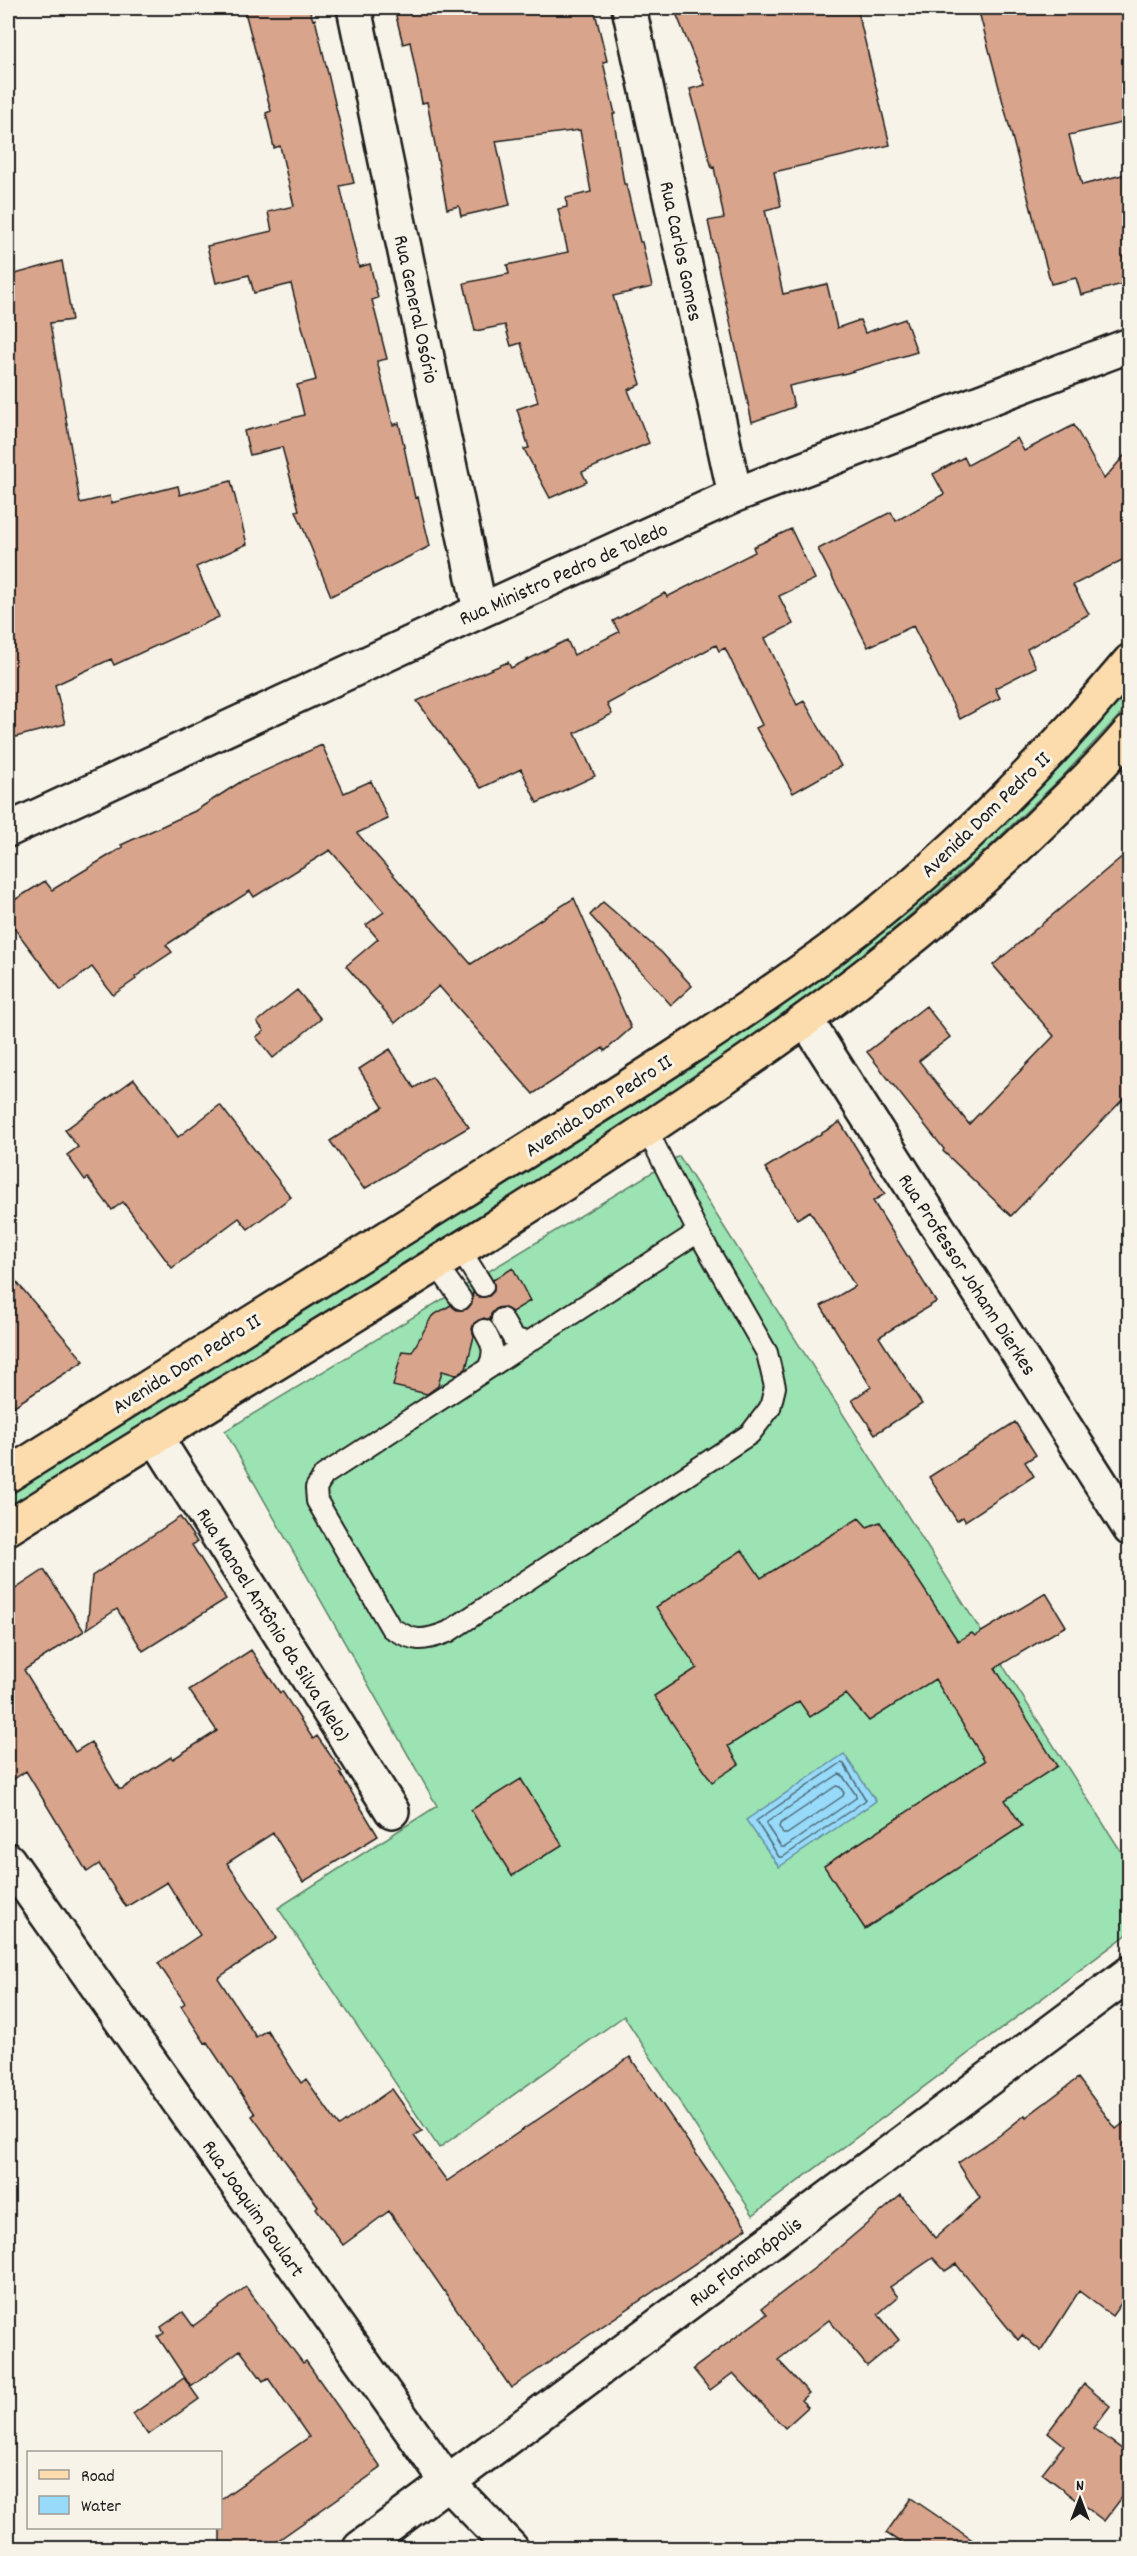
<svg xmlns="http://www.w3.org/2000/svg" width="1137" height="2556" viewBox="0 0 1137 2556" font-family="Dekko,sans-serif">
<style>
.grass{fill:#9be3b2;stroke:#5c8067;stroke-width:1.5}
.water{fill:#97daf9;stroke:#668ea1;stroke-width:1.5}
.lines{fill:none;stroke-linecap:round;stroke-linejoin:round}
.shore{stroke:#4d6874;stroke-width:1.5}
.building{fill:#d8a48c;stroke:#1c1c1c;stroke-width:1.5}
.service-casing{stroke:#1c1c1c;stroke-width:24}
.minor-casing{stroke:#1c1c1c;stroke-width:38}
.primary-casing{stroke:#1c1c1c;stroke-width:38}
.service{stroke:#f7f3e8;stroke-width:20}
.minor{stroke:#f7f3e8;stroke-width:33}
.primary{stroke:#fcdcac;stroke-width:33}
.labels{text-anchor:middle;stroke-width:6;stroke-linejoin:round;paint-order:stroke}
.street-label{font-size:21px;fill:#1c1c1c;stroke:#f7f3e8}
</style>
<rect width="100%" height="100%" fill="#f7f3e8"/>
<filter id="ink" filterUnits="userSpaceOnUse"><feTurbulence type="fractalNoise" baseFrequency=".0167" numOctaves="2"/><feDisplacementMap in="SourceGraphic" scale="12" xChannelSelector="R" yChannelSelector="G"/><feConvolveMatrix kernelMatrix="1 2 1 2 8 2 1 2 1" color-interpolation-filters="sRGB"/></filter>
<g filter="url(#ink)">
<path class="grass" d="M 1129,687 L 1129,705 L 1061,778 L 989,847 L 824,989 L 672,1096 L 8,1509 L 8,1492 L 655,1088 Z
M 679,1156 L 1129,1864 L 1129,1933 L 753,2215 L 624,2016 L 439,2148 L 278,1908 L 437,1806 L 225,1431 Z"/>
<path class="water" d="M 844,1754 L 876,1801 L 779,1867 L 746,1820 Z"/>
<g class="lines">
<path class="shore" d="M 841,1763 L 844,1764 L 866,1800 L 783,1857 L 779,1857 L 756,1821 Z
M 839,1774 L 842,1775 L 856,1795 L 856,1798 L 785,1847 L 781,1847 L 767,1826 L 767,1822 Z
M 836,1786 L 840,1787 L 844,1793 L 843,1796 L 787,1834 L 783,1834 L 779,1827 L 780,1824 Z"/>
</g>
<path class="building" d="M 244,8 L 309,8 L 313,20 L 315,19 L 354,183 L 340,186 L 359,267 L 370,264 L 378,298 L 372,300 L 387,359 L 377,361 L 393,425 L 399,423 L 415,498 L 418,497 L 430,546 L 331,596 L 296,511 L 299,510 L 282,447 L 250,455 L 244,431 L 304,415 L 297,385 L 316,380 L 291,284 L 254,293 L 249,275 L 216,283 L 207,246 L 272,231 L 268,212 L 294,206 L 280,146 L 274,148 L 266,113 L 271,111 Z
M 394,8 L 594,8 L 607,61 L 603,62 L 615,114 L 613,114 L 624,184 L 626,184 L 640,242 L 642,242 L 652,287 L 613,296 L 641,384 L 628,390 L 649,443 L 582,472 L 587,482 L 550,498 L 524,449 L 529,448 L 517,409 L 538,402 L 521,343 L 511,346 L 505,325 L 475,331 L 464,283 L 509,274 L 507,265 L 568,252 L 558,209 L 567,207 L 566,198 L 591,192 L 580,130 L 496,141 L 510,205 L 461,216 L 459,206 L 447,209 L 427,102 L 422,103 L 410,42 L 403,44 Z
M 674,8 L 857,8 L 890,145 L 774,172 L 781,206 L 765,210 L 783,294 L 827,284 L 837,328 L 860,320 L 865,333 L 905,319 L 917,352 L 847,373 L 789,386 L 794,407 L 752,422 L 708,221 L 724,218 L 714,167 L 712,168 L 690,89 L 705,85 Z
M 978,8 L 1130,8 L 1130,42 L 1122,44 L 1130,76 L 1130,121 L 1069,135 L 1082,185 L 1130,173 L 1130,254 L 1123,256 L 1130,282 L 1081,295 L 1076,278 L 1051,284 Z
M 62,261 L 72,320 L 50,323 L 80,503 L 110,496 L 111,503 L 178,486 L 180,495 L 231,481 L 247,544 L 196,567 L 219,617 L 114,665 L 111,659 L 55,685 L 65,724 L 8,739 L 8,276 Z
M 1074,425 L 1104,479 L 1130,449 L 1130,556 L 1073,585 L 1089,614 L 1027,649 L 1036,667 L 995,688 L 1000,698 L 960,719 L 913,626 L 868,647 L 818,549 L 891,512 L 896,521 L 944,494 L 933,474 L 964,457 L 968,465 L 1017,438 L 1024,451 Z
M 791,529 L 815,579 L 779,596 L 793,624 L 765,638 L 797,705 L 804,701 L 841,766 L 793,793 L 756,728 L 762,725 L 725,648 L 719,651 L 716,645 L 607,704 L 612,714 L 575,733 L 595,776 L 537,803 L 521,769 L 481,788 L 417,701 L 508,662 L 511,668 L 567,640 L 574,655 L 619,632 L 613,621 L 665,593 L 667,597 L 755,552 L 753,547 Z
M 322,745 L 344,793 L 371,781 L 388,819 L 357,833 L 471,964 L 574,898 L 631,1028 L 605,1051 L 603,1048 L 533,1094 L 439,986 L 395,1023 L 346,966 L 378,939 L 366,925 L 384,912 L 330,850 L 254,897 L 250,891 L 166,945 L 172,952 L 135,977 L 136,979 L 113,995 L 92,967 L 61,990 L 8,920 L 8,904 L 45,881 L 52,890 L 123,847 L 121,845 L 195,811 L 242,781 Z
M 1130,850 L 1130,1092 L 1011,1216 L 943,1151 L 944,1149 L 867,1052 L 926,1006 L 950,1037 L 919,1061 L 969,1124 L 1054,1036 L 993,965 Z
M 603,902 L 662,953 L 692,986 L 671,1005 L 590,915 Z
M 297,990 L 321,1019 L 273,1058 L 256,1037 L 264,1031 L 257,1022 Z
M 390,1049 L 414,1088 L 432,1077 L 469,1127 L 364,1189 L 330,1141 L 383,1107 L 359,1069 Z
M 134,1079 L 178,1137 L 220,1105 L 291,1197 L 248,1229 L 239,1218 L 172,1268 L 123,1202 L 112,1210 L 88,1178 L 85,1180 L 67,1155 L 78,1147 L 65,1130 Z
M 840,1122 L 885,1194 L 873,1201 L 936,1302 L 879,1337 L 922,1404 L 875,1434 L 852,1400 L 871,1387 L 821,1306 L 855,1286 L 810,1211 L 797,1219 L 765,1168 Z
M 513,1268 L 530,1301 L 512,1312 L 503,1307 L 497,1308 L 491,1314 L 490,1320 L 484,1318 L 474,1323 L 472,1329 L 474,1336 L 466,1369 L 456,1375 L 442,1371 L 438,1386 L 427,1394 L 393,1386 L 402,1351 L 412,1352 L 432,1316 L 451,1305 L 457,1310 L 467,1309 L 472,1303 L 473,1292 L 478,1297 L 489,1296 L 494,1291 L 493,1280 Z
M 8,1272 L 84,1361 L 8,1410 Z
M 1015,1422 L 1036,1455 L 1025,1462 L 1034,1476 L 965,1521 L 963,1517 L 957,1521 L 929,1477 Z
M 180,1517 L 197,1542 L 192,1545 L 226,1599 L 143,1651 L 117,1609 L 87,1629 L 92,1576 Z
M 859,1518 L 867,1527 L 880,1522 L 958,1641 L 972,1633 L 975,1636 L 1046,1593 L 1066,1626 L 995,1668 L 1057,1766 L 1005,1800 L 1022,1826 L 865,1929 L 824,1866 L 985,1761 L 935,1679 L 869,1721 L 846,1694 L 810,1717 L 799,1701 L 728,1746 L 739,1764 L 712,1782 L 654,1696 L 697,1668 L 656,1607 L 742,1550 L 761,1578 Z
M 44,1570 L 84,1631 L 24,1670 L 75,1752 L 91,1742 L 119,1789 L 122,1789 L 171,1757 L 173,1759 L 217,1731 L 189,1690 L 251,1650 L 280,1693 L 282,1691 L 313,1739 L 317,1736 L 342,1772 L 340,1773 L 378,1836 L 303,1882 L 273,1833 L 227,1863 L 277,1938 L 218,1978 L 256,2037 L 267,2030 L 301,2083 L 306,2079 L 339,2126 L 392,2089 L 422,2131 L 414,2136 L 447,2181 L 630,2057 L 747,2228 L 511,2388 L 389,2211 L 343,2245 L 316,2208 L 318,2206 L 252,2116 L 255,2114 L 207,2042 L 205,2043 L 181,2006 L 185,2003 L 158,1963 L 200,1935 L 167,1882 L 126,1907 L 99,1864 L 87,1872 L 26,1771 L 8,1783 L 8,1594 Z
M 521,1779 L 562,1845 L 512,1876 L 471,1810 Z
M 1078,2078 L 1116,2129 L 1130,2118 L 1130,2291 L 1112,2316 L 1079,2291 L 1041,2351 L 1022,2335 L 1018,2340 L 956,2264 L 945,2271 L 933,2258 L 890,2287 L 898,2297 L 878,2314 L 899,2340 L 867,2366 L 829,2320 L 778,2360 L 809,2393 L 801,2400 L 808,2407 L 785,2428 L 733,2373 L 710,2390 L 693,2369 L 767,2314 L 762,2308 L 816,2267 L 901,2195 L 935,2238 L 980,2198 L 958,2163 L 1000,2135 L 1025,2115 L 1026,2117 Z
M 246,2287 L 303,2363 L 306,2361 L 381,2468 L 267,2548 L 220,2548 L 220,2500 L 309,2437 L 268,2378 L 263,2381 L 240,2350 L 191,2387 L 158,2337 L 164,2333 L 161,2327 L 183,2312 L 193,2326 Z
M 184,2378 L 199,2399 L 148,2435 L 133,2414 Z
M 1084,2384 L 1110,2406 L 1093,2428 L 1130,2455 L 1130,2487 L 1104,2521 L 1042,2473 L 1064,2445 L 1048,2432 Z
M 911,2498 L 984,2548 L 909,2548 L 886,2533 Z"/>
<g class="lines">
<defs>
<path id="service" d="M 647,1130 L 698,1232 L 767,1353 L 775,1387 L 770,1408 L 750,1434 L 448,1632 C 422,1642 415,1642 391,1628 L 317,1501 L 316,1488 L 324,1475 L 698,1232
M 461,1251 L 483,1286
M 437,1265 L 461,1299
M 502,1319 L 513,1338 L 526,1342
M 484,1330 C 492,1344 496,1351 489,1366"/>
<path id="minor" d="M 354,8 L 480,611
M 629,8 L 735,495
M 8,830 L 480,611 L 735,495 L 1130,345
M 806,1020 L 1130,1529
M 155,1436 L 392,1811
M 8,1860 L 448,2483 L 511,2548
M 360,2548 L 1130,1973"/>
<path id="primary" d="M 8,1475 C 158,1381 308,1287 459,1193 C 585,1114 713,1036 833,948 C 944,866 1042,766 1130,661
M 8,1528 C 241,1382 479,1244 707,1089 C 826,1008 940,923 1043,822 C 1073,793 1103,764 1130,732"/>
</defs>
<use href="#service" class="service-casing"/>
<use href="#minor" class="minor-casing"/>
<use href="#primary" class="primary-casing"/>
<use href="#service" class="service"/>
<use href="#minor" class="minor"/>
<use href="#primary" class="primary"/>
</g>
</g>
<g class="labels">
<g class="street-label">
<text transform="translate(682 251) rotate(78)" y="7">Rua Carlos Gomes</text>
<text transform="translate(417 309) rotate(78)" y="7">Rua General Osório</text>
<text transform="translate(563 573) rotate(-24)" y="7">Rua Ministro Pedro de Toledo</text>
<text transform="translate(985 814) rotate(-44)" y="7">Avenida Dom Pedro II</text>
<text transform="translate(598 1105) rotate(-33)" y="7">Avenida Dom Pedro II</text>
<text transform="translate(968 1274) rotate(57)" y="7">Rua Professor Johann Dierkes</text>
<text transform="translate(186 1363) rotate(-32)" y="7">Avenida Dom Pedro II</text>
<text transform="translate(274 1624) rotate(58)" y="7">Rua Manoel Antônio da Silva (Nelo)</text>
<text transform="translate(254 2208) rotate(55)" y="7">Rua Joaquim Goulart</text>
<text transform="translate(745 2261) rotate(-37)" y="7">Rua Florianópolis</text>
</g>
</g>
<rect width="1137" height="2556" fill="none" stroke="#f7f3e8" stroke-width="30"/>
<rect x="15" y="15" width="1107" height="2526" fill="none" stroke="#1c1c1c" stroke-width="2" filter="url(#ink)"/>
<rect x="27" y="2451" width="195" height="78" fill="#f7f3e8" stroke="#9f9d96" stroke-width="1.5"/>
<rect x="39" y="2470" width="30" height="9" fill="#fcdcac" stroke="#9f9d96" stroke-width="1.5"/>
<text x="81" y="2481" font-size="18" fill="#1c1c1c">Road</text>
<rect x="39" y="2496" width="30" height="18" fill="#97daf9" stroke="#9f9d96" stroke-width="1.5"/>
<text x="81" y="2511" font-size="18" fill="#1c1c1c">Water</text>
<g transform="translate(1080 2499)" stroke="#f7f3e8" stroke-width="4.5" paint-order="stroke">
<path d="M0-4.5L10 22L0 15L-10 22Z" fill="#1c1c1c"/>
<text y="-9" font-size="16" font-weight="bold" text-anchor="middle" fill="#1c1c1c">N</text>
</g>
</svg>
